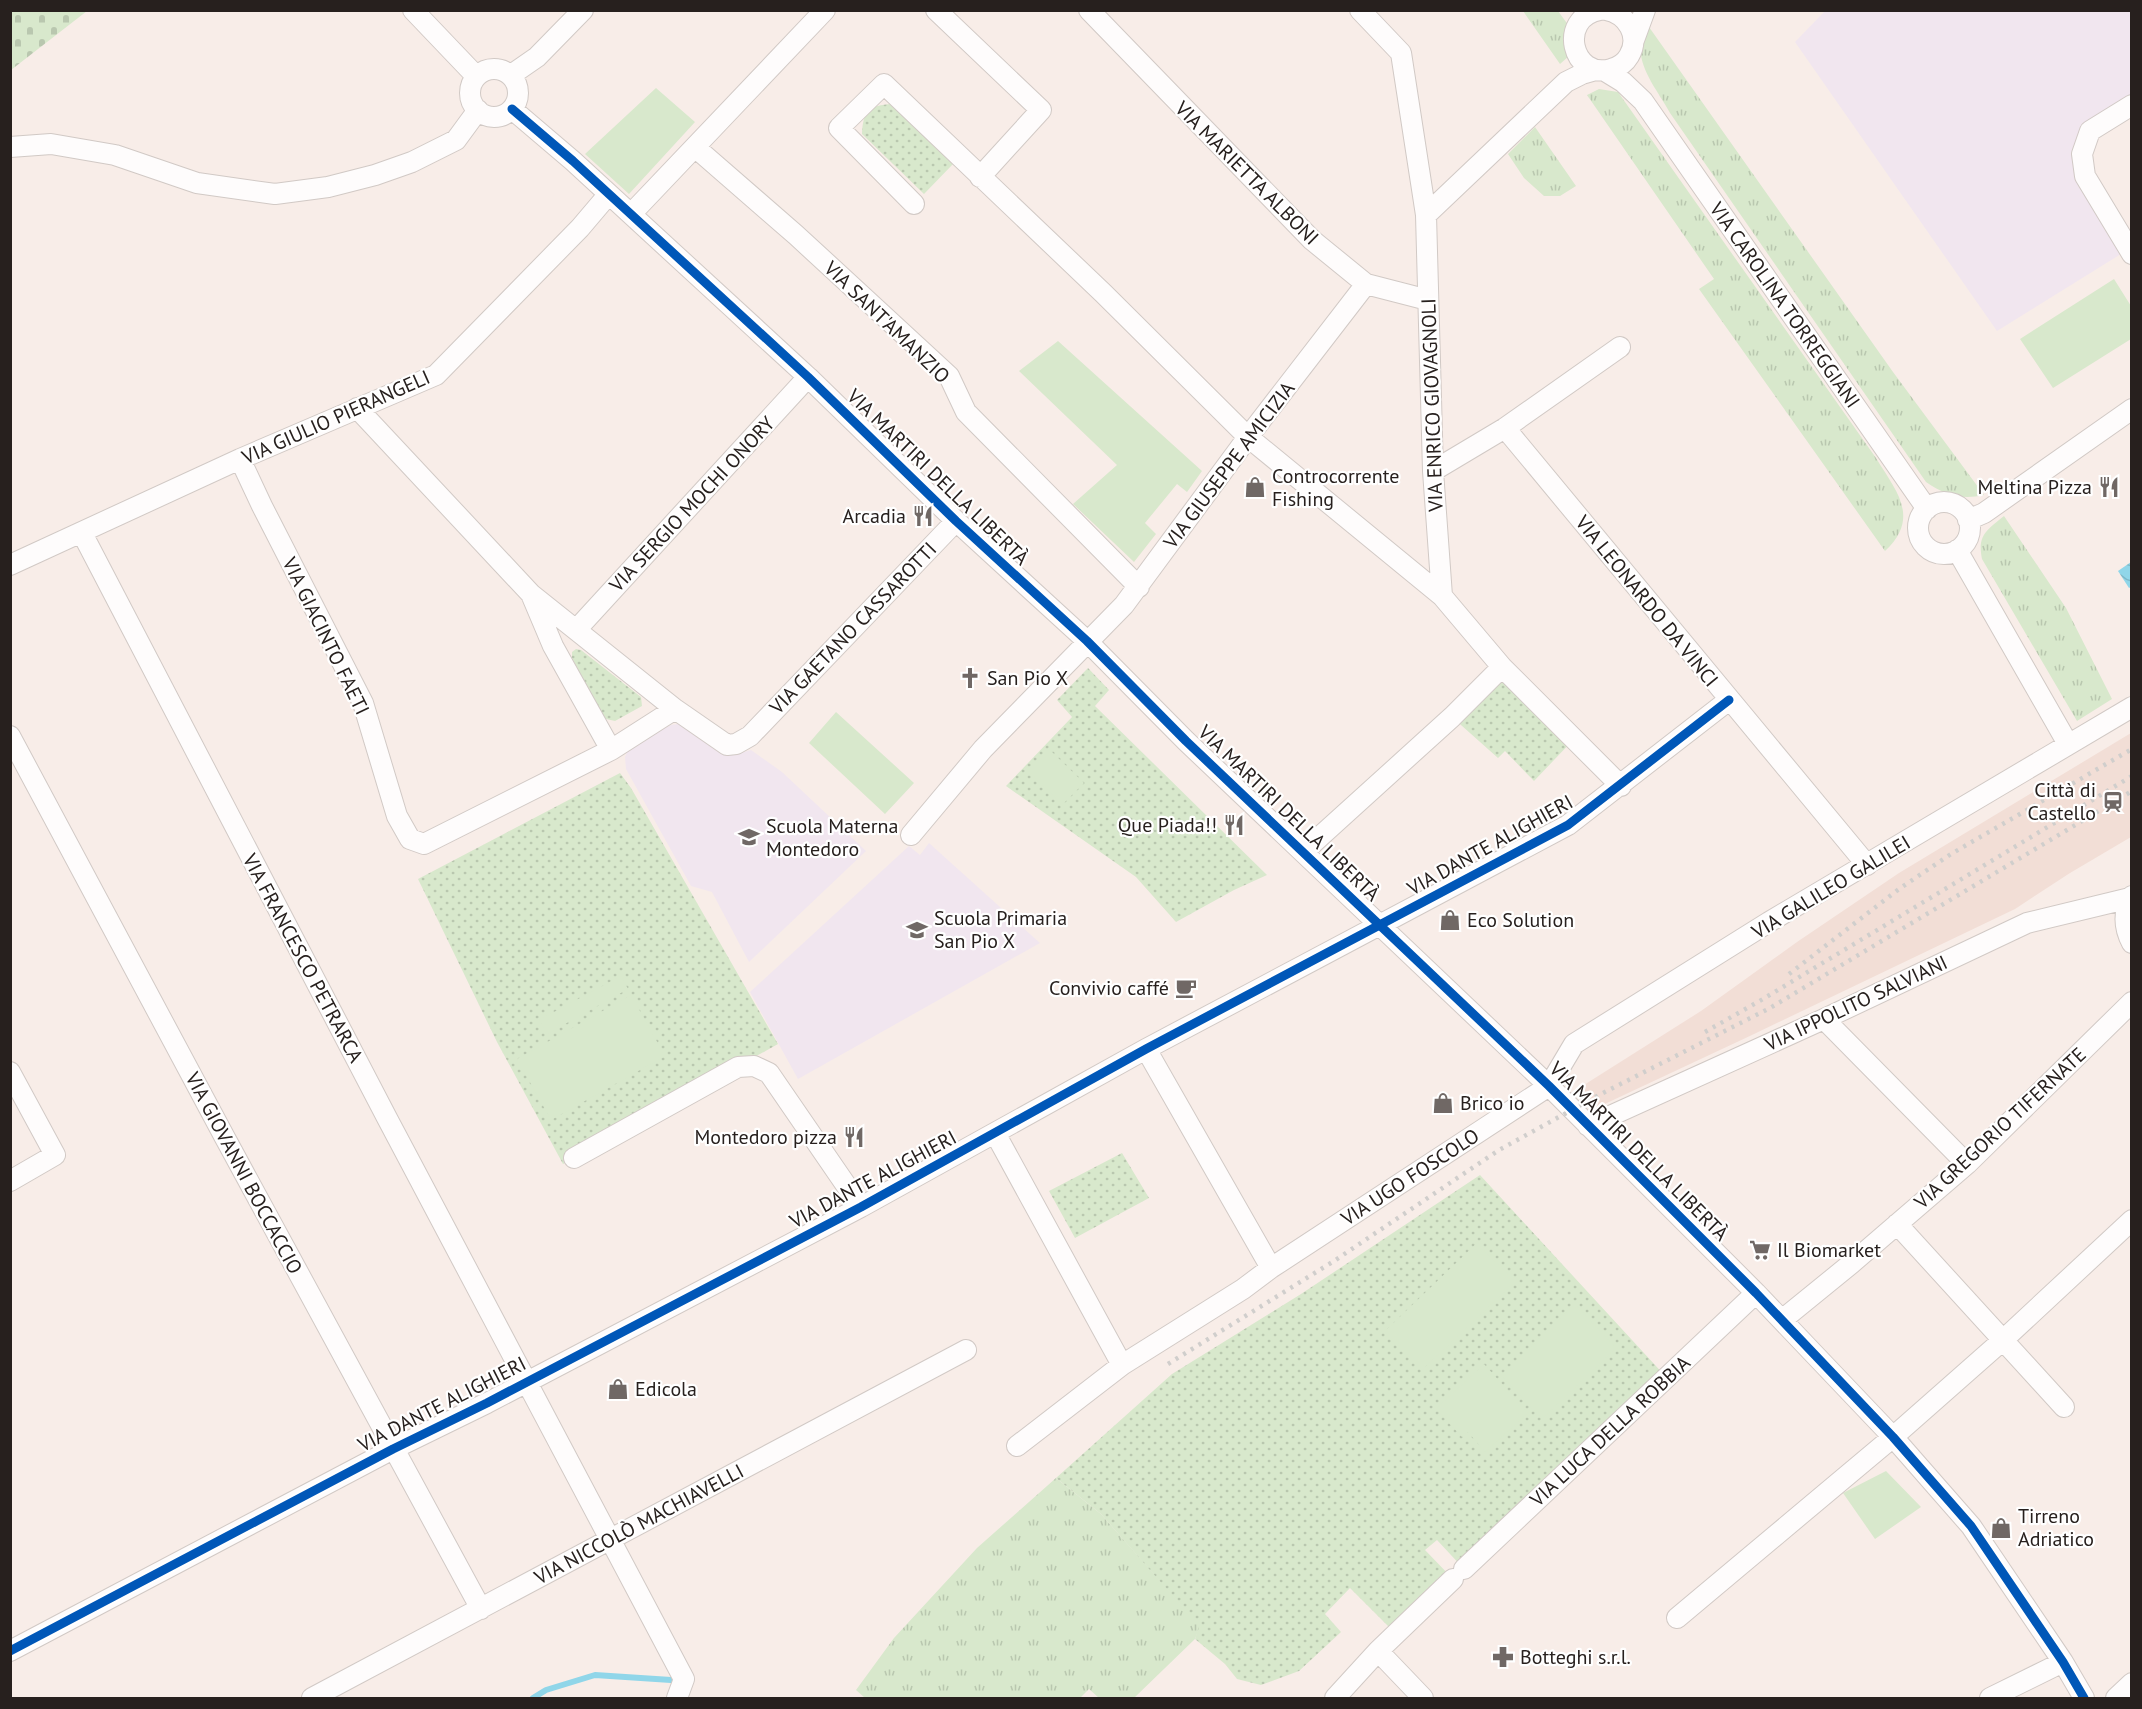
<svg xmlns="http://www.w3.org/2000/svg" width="2142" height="1709" viewBox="0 0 2142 1709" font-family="'PT Sans',sans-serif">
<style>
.education{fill:#f1e6ef}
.built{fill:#f2ded6}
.grass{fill:url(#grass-tufts)}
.cemetery{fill:url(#cemetery-stones)}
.park{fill:url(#park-dots)}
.garden{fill:#d8e8cc}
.water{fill:url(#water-waves)}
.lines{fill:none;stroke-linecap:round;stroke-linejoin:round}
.stream{stroke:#90d6e9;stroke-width:6}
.minor-casing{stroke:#d1c9c5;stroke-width:22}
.minor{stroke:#fefcfc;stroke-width:20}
.rail{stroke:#d0cecc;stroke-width:4.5;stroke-dasharray:3 6;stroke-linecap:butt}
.cycleway-casing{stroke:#fff;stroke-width:13}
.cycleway{stroke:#0057b8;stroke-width:9}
.labels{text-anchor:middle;stroke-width:4.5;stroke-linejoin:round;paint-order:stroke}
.street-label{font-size:20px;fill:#27201e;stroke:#fff}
.poi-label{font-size:20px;fill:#27201e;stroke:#fff;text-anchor:start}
</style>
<defs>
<pattern id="grass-tufts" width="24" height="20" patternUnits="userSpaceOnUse" patternTransform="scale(1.5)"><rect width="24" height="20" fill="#d8e8cc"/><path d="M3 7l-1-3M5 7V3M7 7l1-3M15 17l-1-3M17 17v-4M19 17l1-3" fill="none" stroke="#b9c7af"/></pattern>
<pattern id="cemetery-stones" width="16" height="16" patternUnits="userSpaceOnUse" patternTransform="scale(1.5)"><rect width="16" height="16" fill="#d8e8cc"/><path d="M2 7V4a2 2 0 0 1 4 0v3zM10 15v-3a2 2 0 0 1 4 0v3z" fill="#b9c7af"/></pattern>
<pattern id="park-dots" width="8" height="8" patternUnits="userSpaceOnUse" patternTransform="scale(1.5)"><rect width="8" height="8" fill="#d8e8cc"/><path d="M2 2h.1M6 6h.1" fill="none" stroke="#b9c7af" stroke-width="1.8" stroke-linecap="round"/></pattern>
<pattern id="water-waves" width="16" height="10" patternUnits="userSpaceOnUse" patternTransform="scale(1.5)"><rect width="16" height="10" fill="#90d6e9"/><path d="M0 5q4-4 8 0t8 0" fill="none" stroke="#7cb7c7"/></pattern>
</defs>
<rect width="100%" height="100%" fill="#f8ede8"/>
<path class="education" d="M 1825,11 L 2131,11 L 2131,105 L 2090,131 L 2082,154 L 2129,249 L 1997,331 L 1795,42 Z
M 678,724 L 687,725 L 724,753 L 737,754 L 751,750 L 782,772 L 866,851 L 749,962 L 712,892 L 691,886 L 626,769 L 625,757 L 630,746 L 671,725 Z
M 929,843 L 1040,943 L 798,1079 L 750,992 L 909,846 L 920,855 Z"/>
<path class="built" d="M 2131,733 L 2131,837 L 2070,873 L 2015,909 L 1752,1035 L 1594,1109 L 1576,1090 L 1701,1011 L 1797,942 L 1899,873 Z"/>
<path class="grass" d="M 1523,11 L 1558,11 L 1569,26 L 1569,56 L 1560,64 Z
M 1649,27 L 1893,372 L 1984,495 C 1961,500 1945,495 1926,482 L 1670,113 C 1656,87 1626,55 1649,27 Z
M 1599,89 L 1618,92 L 1876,458 C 1896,491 1921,517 1885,551 L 1699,289 L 1714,279 L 1587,95 Z
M 1535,127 L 1576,186 L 1560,196 L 1544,196 L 1524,178 L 1508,154 Z
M 2004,516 L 2066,608 L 2112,699 L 2077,721 L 1982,559 C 1977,535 1987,530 2004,516 Z
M 1056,1478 L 1101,1514 L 1200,1626 L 1195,1639 L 1134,1698 L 1099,1698 L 1089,1689 L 1080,1698 L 865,1698 L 856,1690 L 894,1638 L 977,1548 Z"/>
<path class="cemetery" d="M 11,10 L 86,10 L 87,11 L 11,70 Z"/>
<path class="park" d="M 892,104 L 954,163 L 924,194 L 862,134 C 863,111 869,105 892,104 Z
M 576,649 L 581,650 L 641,697 L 642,706 L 615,721 L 606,719 L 600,712 L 572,658 L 572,652 Z
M 1502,667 L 1574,739 L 1534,781 L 1505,751 L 1498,758 L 1452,717 Z
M 1088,668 L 1109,690 L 1095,706 L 1267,875 L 1234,890 L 1176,922 L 1136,877 L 1006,786 L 1072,717 L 1057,700 Z
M 620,773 L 631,788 L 778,1044 L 563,1164 L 497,1042 L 418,879 Z
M 1122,1153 L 1149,1198 L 1075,1238 L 1049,1191 Z
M 1480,1175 L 1667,1378 L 1464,1569 L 1437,1540 L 1425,1550 L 1453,1579 L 1396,1634 L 1350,1588 L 1325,1614 L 1341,1632 L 1299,1671 L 1261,1685 L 1237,1679 L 1225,1664 L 1195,1639 L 1199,1626 L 1101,1514 L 1056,1478 L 1172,1374 L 1301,1294 Z"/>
<path class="garden" d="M 656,88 L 695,122 L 629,194 L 585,154 Z
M 2114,279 L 2131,306 L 2131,339 L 2053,388 L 2020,339 Z
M 1058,341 L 1202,471 L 1187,492 L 1177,484 L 1145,523 L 1156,534 L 1134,562 L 1073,504 L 1117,465 L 1019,371 Z
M 836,712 L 914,783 L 885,814 L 809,743 Z
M 1049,749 L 1084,783 L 1062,805 L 1028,770 Z
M 621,976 L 628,989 L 547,1034 L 539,1020 Z
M 631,995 L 665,1056 L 551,1120 L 517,1059 Z
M 1477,1243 L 1515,1282 L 1422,1370 L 1384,1332 Z
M 1575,1304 L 1616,1348 L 1542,1419 L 1501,1375 Z
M 1484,1364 L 1528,1413 L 1485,1452 L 1468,1432 L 1462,1437 L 1436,1409 Z
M 1886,1471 L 1921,1507 L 1875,1539 L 1843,1493 Z"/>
<path class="water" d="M 2131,562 L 2131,587 L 2129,588 L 2118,571 Z"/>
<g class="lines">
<path class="stream" d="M 533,1698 L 546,1690 L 595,1675 L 671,1680"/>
<defs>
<path id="minor" d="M 413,10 L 476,76
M 936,10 L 1041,110 L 980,177
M 1089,10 L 1312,240 L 1366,284 L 1428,300
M 1360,10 L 1401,53 L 1426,215 L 1433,471 L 1442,596
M 1600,10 C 1557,18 1572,80 1611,69 C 1619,67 1625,63 1629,56 C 1641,36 1627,14 1606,10
M 1634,40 L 1645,10
M470 93a24 24 0 1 1 48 0a24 24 0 1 1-48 0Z
M 1605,71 L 1623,82 L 1643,101 L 1927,509
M 511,75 L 537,57 L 583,10
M 2132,105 L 2090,131 L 2082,154 L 2085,176 L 2132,254
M 512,109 L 573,161 L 808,377 L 956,521 L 1087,641 L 1186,741 L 1549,1086 L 1756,1293 L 1893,1437 L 1971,1526 L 2063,1662 L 2084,1698
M 10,147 L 51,144 L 115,155 L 197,183 L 275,194 L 328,187 L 375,175 L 412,162 L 456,140 L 478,110
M 696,148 L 796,235 L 949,376 L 966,412 L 1139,587
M 914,204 L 839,128 L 884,84 L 1103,293 L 1248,437 L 1442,596 L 1502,667 L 1452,717 L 1303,852
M 631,214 L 825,10
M 1426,215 L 1566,82 L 1582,74 L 1596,70
M 357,408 L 531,594 L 553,646 L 611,750
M 1505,428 L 1620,347
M 240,459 L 262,506 L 363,703 L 397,816 L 410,839 L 424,844 L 611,750 L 675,709
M 1433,471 L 1505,428 L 1867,865
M1918 528a26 26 0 1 1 52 0a26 26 0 1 1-52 0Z
M 1968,520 L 1984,513 L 2132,409
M 82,533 L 387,1118 L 684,1679 L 677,1698
M 1957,550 L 2068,744
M 10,565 L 240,459 L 436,375 L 580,228 L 608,195
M 531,594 L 675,709 L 727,745 L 736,744 L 750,736 L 956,521
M 576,630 L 808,377
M 1502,667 L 1621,786
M 10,736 L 224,1136 L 481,1609
M 911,835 L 983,749 L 1124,605 L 1248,437 L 1366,284
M 2132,896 C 2123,912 2124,928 2132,943
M 1824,1019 L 1967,1164
M 1146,1049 L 1271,1268
M 10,1072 L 55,1155 L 10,1181
M 1588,1126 L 1824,1019 L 2027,923 L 2130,898
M 995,1133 L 1122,1365 L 1243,1289 L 1271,1268 L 1549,1086 L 1574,1044 L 1769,922 L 2132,707
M 574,1158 L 738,1067 L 754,1066 L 769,1073 L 861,1207
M 1897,1224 L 2064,1407
M 1782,1320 L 1852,1263 L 1967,1164 L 2132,1002
M 1017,1446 L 1122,1365
M 1464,1569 L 1756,1293
M 1677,1618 L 1893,1437 L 2003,1340 L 2132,1220
M 10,1651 L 393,1449 L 487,1403 L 861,1207 L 1146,1049 L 1568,825 L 1729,700
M 1378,1651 L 1423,1698
M 312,1698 L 966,1350
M 1335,1698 L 1378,1651 L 1453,1579
M 1990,1698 L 2063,1662
M 2116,1698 L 2132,1683"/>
</defs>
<use href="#minor" class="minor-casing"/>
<use href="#minor" class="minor"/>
<path class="rail" d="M 1789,974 L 1899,889 L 1951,854 L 2132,749
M 1705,1032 L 1763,999 L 2132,776
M 1168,1364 L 1334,1261 L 1499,1150 L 1599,1095 L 1770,1008 L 2132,791"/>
<defs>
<path id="cycleway" d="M 512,109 L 573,161 L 808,377 L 956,521 L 1087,641 L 1186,741 L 1549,1086 L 1756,1293 L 1893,1437 L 1971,1526 L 2063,1662 L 2084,1698
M 10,1651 L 393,1449 L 487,1403 L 861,1207 L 1146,1049 L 1568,825 L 1729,700"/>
</defs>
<use href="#cycleway" class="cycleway-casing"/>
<use href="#cycleway" class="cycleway"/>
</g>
<defs>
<symbol id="shop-bare" viewBox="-9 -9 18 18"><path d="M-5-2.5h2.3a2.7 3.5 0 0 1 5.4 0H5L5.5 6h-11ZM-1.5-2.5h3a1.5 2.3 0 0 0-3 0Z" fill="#706865" stroke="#fff" stroke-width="2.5" paint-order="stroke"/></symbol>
<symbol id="restaurant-bare" viewBox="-9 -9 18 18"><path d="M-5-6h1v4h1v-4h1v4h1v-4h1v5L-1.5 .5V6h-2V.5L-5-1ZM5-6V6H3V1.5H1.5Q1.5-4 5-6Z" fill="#706865" stroke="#fff" stroke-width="2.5" paint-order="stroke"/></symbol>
<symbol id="church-bare" viewBox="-9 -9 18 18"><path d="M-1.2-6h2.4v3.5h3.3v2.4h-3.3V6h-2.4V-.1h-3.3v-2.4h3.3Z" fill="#706865" stroke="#fff" stroke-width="2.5" paint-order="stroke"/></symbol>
<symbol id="station-bare" viewBox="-9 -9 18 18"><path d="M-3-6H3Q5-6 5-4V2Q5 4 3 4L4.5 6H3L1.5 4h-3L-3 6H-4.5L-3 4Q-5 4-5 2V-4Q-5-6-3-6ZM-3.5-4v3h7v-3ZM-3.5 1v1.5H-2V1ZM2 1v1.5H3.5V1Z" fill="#706865" stroke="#fff" stroke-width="2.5" paint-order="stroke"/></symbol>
<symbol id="school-bare" viewBox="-9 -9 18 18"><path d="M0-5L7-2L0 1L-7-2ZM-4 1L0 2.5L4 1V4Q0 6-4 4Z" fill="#706865" stroke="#fff" stroke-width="2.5" paint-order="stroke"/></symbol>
<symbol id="cafe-bare" viewBox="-9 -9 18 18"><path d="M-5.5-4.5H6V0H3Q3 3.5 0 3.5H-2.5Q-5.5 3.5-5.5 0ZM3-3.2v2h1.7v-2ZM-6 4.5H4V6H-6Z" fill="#706865" stroke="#fff" stroke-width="2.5" paint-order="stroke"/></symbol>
<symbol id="supermarket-bare" viewBox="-9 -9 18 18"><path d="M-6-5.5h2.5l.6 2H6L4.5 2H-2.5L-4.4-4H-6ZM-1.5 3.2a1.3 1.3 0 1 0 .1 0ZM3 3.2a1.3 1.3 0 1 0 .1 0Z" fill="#706865" stroke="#fff" stroke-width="2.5" paint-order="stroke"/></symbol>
<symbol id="pharmacy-bare" viewBox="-9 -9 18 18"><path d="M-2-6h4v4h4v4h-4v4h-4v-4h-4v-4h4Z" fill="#706865" stroke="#fff" stroke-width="2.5" paint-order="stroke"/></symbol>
</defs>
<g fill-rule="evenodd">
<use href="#shop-bare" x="1240" y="472" width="30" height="30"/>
<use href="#restaurant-bare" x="2094" y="472" width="30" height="30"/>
<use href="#restaurant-bare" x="908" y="501" width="30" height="30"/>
<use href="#church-bare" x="955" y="663" width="30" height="30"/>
<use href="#station-bare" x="2098" y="787" width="30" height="30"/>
<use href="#restaurant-bare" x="1219" y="810" width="30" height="30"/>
<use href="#school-bare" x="734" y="822" width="30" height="30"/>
<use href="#shop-bare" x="1435" y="905" width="30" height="30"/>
<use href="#school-bare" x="902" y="915" width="30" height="30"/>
<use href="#cafe-bare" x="1171" y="973" width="30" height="30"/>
<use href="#shop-bare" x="1428" y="1088" width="30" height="30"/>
<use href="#restaurant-bare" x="839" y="1122" width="30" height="30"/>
<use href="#supermarket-bare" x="1745" y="1235" width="30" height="30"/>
<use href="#shop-bare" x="603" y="1374" width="30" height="30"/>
<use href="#shop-bare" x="1986" y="1513" width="30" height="30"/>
<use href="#pharmacy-bare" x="1488" y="1642" width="30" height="30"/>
</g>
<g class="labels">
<g class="street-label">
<text transform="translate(1247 173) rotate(45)" y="7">VIA MARIETTA ALBONI</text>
<text transform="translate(1785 305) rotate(55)" y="7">VIA CAROLINA TORREGGIANI</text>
<text transform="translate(887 322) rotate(44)" y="7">VIA SANT'AMANZIO</text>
<text transform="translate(1432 405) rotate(-92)" y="7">VIA ENRICO GIOVAGNOLI</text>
<text transform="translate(336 417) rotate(-24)" y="7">VIA GIULIO PIERANGELI</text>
<text transform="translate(1229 465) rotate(-53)" y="7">VIA GIUSEPPE AMICIZIA</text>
<text transform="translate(938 477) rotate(44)" y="7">VIA MARTIRI DELLA LIBERTÀ</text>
<text transform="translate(692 504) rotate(-47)" y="7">VIA SERGIO MOCHI ONORY</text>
<text transform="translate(1647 601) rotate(51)" y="7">VIA LEONARDO DA VINCI</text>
<text transform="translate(853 628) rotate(-46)" y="7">VIA GAETANO CASSAROTTI</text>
<text transform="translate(326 636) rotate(64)" y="7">VIA GIACINTO FAETI</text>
<text transform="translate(1289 813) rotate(44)" y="7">VIA MARTIRI DELLA LIBERTÀ</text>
<text transform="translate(1490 845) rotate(-29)" y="7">VIA DANTE ALIGHIERI</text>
<text transform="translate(1831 887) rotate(-31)" y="7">VIA GALILEO GALILEI</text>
<text transform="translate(303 958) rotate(62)" y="7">VIA FRANCESCO PETRARCA</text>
<text transform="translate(1856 1003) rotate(-25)" y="7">VIA IPPOLITO SALVIANI</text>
<text transform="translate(2000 1128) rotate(-43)" y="7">VIA GREGORIO TIFERNATE</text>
<text transform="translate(1639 1151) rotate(45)" y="7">VIA MARTIRI DELLA LIBERTÀ</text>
<text transform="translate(244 1173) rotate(62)" y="7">VIA GIOVANNI BOCCACCIO</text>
<text transform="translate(1410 1177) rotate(-33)" y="7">VIA UGO FOSCOLO</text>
<text transform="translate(873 1179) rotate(-28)" y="7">VIA DANTE ALIGHIERI</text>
<text transform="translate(442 1404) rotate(-27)" y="7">VIA DANTE ALIGHIERI</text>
<text transform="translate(1610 1431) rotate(-43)" y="7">VIA LUCA DELLA ROBBIA</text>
<text transform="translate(639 1524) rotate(-28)" y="7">VIA NICCOLÒ MACHIAVELLI</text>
</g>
<g class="poi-label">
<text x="1272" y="483">Controcorrente<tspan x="1272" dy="23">Fishing</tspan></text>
<text x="2092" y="494" text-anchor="end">Meltina Pizza</text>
<text x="906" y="523" text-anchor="end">Arcadia</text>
<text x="987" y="685">San Pio X</text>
<text x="2096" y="797" text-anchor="end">Città di<tspan x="2096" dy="23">Castello</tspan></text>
<text x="1217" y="832" text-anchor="end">Que Piada!!</text>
<text x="766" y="833">Scuola Materna<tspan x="766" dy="23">Montedoro</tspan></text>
<text x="934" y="925">Scuola Primaria<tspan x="934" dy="23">San Pio X</tspan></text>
<text x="1467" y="927">Eco Solution</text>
<text x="1169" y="995" text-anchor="end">Convivio caffé</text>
<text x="1460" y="1110">Brico io</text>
<text x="837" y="1144" text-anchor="end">Montedoro pizza</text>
<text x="1777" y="1257">Il Biomarket</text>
<text x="635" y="1396">Edicola</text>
<text x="2018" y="1523">Tirreno<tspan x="2018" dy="23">Adriatico</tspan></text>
<text x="1520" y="1664">Botteghi s.r.l.</text>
</g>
</g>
<rect width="2142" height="1709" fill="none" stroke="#27201e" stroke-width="24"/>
</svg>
